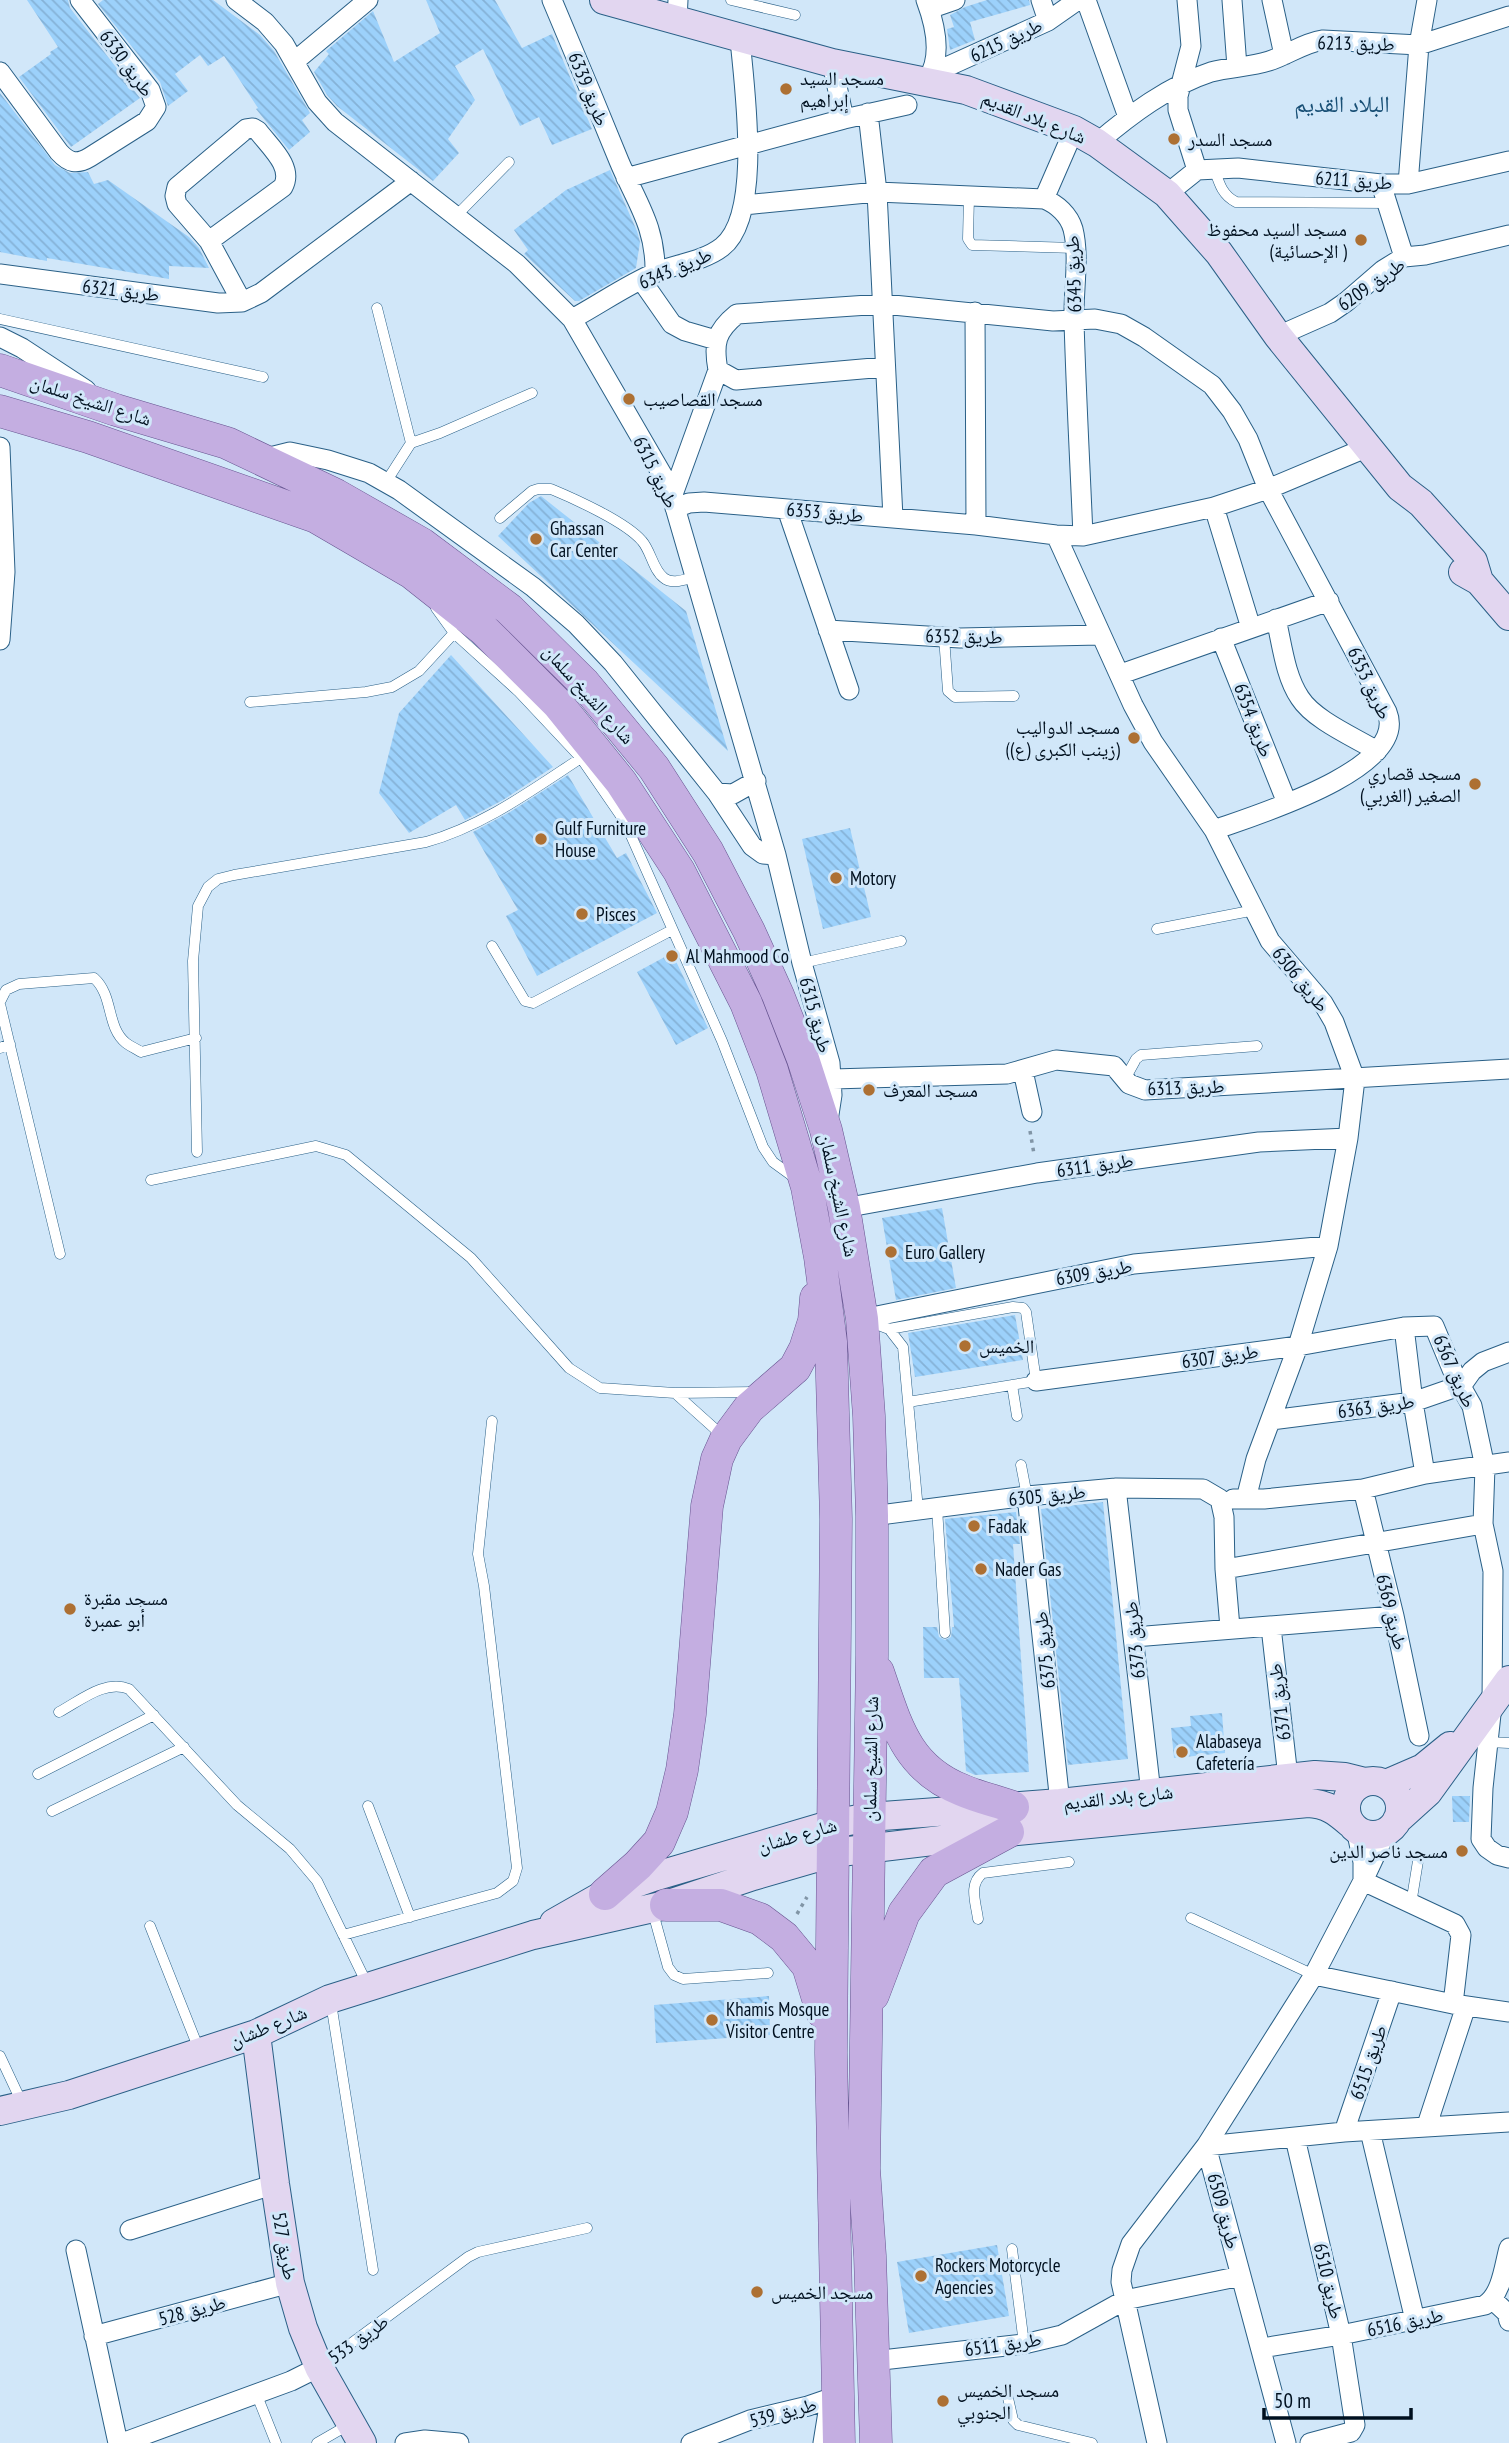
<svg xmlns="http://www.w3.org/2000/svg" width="1509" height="2443" viewBox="0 0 1509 2443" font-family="'PT Sans Narrow','Noto Naskh Arabic',sans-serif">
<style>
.building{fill:url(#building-back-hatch)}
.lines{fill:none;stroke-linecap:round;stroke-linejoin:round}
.lane-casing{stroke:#2a6087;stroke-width:11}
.street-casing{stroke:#2a6087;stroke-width:21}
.secondary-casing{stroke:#2a6087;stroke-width:30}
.primary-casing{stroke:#665490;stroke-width:33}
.path{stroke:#8195a6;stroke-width:3.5;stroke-dasharray:3.5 5;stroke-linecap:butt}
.lane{stroke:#fff;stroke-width:10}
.street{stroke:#fff;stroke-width:19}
.secondary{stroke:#e2d6f0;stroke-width:28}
.primary{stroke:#c4aee1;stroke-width:32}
.poi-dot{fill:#ad7033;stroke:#d1e7f9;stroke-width:2.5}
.labels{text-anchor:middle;stroke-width:6;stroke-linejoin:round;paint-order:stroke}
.street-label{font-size:19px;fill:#00101f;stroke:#d1e7f9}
.poi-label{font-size:19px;fill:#00101f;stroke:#d1e7f9;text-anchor:start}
.quarter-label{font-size:23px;fill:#184f75;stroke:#d1e7f9}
</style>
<defs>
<pattern id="building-back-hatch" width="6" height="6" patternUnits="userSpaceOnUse" patternTransform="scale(1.75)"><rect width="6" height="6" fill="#9cd1fb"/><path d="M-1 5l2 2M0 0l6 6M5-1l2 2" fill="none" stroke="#85b2d7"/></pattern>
</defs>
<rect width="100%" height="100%" fill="#d1e7f9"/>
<path class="building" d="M 27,0 L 68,0 L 70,8 L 140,98 L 71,147 L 19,77 L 51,54 L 50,52 L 58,47 Z
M 103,0 L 213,0 L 260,35 L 274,51 L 310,113 L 302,120 L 310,132 L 289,150 L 256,109 L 258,108 L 224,56 L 208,66 L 200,55 L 175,74 L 188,91 L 168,106 L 160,82 L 98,4 Z
M 426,0 L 495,0 L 522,48 L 552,34 L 592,129 L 552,145 L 539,117 L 520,126 L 483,49 L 455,66 L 475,100 L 448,139 L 459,153 L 433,181 L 337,106 L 327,95 L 314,72 L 329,54 L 326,51 L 373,11 L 394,62 L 440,33 Z
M 987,0 L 1029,0 L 1030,5 L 970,22 L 975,40 L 950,50 L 947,29 L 954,27 L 950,15 L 965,7 Z
M 0,93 L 55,165 L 70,173 L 88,172 L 94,184 L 108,180 L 189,237 L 199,248 L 209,268 L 169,266 L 169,279 L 47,258 L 47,261 L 0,252 Z
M 610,170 L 637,231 L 640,242 L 636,268 L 579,301 L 575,301 L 524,254 L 528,250 L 514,230 L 566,190 Z
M 541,496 L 686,611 L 728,751 L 498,536 L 529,503 Z
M 451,655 L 553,767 L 503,800 L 465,820 L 456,805 L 409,833 L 379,793 L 399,713 Z
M 568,775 L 617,858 L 626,853 L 657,913 L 537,976 L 506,916 L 518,910 L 473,832 L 510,812 Z
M 850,828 L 871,917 L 823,929 L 802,839 Z
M 672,953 L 708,1028 L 676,1045 L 637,972 Z
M 942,1208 L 956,1288 L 896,1300 L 882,1218 Z
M 1015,1315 L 1023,1360 L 915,1377 L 908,1333 Z
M 1103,1502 L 1128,1759 L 1068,1765 L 1041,1509 Z
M 1016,1512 L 1020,1544 L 1013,1544 L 1029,1772 L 975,1775 L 966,1771 L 959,1678 L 924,1678 L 923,1627 L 937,1627 L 939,1637 L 945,1640 L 951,1637 L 952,1627 L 954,1627 L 945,1519 Z
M 1222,1713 L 1225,1753 L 1174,1758 L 1171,1728 L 1191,1726 L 1190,1716 Z
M 1452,1796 L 1470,1796 L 1469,1822 L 1453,1822 Z
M 769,1996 L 770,2035 L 656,2043 L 654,2005 Z
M 997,2245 L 1009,2316 L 909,2333 L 897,2262 Z"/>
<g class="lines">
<defs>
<path id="lane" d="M 731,0 L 795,15
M 1214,168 C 1219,183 1222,195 1236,202 L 1388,203
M 969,196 L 968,239 L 972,245 L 1075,248
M 456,216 L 509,162
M 377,308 L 411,443
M 0,319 L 263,377
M 386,482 L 411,443 L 440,433 L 532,393
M 500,518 L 532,491 L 538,489 L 551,489 C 575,499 626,522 642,541 C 651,551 653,570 664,578 C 672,585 686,579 695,577
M 436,608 L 454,633 L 519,692 L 581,758 L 625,822 L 722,1041 L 763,1147 L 773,1162 L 795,1178
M 944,637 L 948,691 L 955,697 L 1014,696
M 250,702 L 366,692 L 392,687 L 419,671 L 454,633
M 1157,929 L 1255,910
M 492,946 L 525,1001 L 533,1003 L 672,930
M 802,963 L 901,941
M 0,1002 L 6,990 L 19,984 L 94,978 C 114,996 106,1027 126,1043 C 131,1047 137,1049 141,1052 L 196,1038
M 0,1004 L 60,1254
M 0,1048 L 10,1044
M 1125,1079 L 1136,1059 L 1141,1055 L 1257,1046
M 197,1152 L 193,961 L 198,906 L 208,887 L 218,879 L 234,875 L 426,842 C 483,826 532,790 581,758
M 151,1180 L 316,1146 L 346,1155 L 471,1258 L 569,1368 L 600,1388 L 675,1393 L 756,1392
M 868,1321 L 889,1329 L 903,1347 L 918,1510
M 889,1329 L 1013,1307 L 1023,1308 L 1026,1312 L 1036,1381 L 908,1402
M 1012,1385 L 1017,1416
M 675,1393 L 724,1437
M 1021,1465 L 1027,1496
M 937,1508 L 945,1633
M 59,1712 C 80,1701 105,1679 129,1689 L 237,1805 L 290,1849 L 317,1881 L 368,1986
M 1487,1742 L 1509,1743
M 38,1774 L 154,1715
M 368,1806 L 410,1917
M 52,1811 L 184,1747
M 1411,1904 L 1418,1861
M 652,1909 L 668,1967 L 674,1975 L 683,1979 L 768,1973
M 1191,1918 L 1314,1975
M 978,1919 C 976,1903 968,1884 983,1873 L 1069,1862
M 150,1926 L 200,2052
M 343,1935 L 497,1893 L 513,1881 L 517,1868 L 484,1586 L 478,1554 L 492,1421
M 331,2003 L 373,2270
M 0,2056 L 22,2103
M 1012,2249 L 1024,2344
M 322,2365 L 468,2257 L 478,2252 L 587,2228
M 256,2393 L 276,2443
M 1008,2398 L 1013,2420 L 1018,2425 L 1092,2443
M 317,2443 L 350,2424"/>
<path id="street" d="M 236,0 L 265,22 L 284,44 L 317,102 L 335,122 L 517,264 L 572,319 L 663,476 L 672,497 L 776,855 L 802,963 L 830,1063 L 832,1095 L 828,1121
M 552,0 C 575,54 597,107 619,161 C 636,202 656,226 655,273
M 926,0 C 935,24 943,57 927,80
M 1041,0 L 1048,21
M 1086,0 L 1128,117
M 1187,0 L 1191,46 L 1178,96 L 1178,110 L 1197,170
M 1232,0 L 1237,67
M 1272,0 L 1284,55
M 929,9 L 955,0
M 677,19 L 678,0
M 295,61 L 368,0
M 832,63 L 844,119
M 0,72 L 59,152 C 69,163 77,165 90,157 L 147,121 L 156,107 L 150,90 L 80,0
M 931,74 L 1048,21 L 1078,0
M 868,113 L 877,192 L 893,518
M 1097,143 C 1130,115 1168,86 1211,72 C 1230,67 1250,67 1269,61 C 1288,55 1303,43 1323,40 L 1419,45 L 1509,16
M 1197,170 L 1238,168 L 1381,184 L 1408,184 L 1509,161
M 626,178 L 844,119 L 907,105
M 1381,184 L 1404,257
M 1408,184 L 1419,45 L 1427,0
M 1167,194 L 1197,170
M 1044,199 L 1074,130
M 744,205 L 877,192 L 1044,199 C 1057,204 1069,215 1073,229 C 1080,257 1073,292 1074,321 C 1076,392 1080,464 1083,536
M 209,241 L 283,187 C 294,167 270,147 258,131 L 253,128 L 246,129 L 177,187 L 175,196 L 177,204 L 209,241 L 242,302
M 0,274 L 218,303 L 242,302 L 261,293 L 411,181
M 642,281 L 672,324 L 685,331 L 716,340
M 975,312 L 976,525
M 572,319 C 600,304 628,284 657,272 C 677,264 704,261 722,247 C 763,215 744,86 740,39
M 1278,336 L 1330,313 L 1346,302 L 1383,270 L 1404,257 L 1425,255 L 1509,235
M 0,337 L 22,348 L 86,390
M 885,367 L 736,380 L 718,370 C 713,343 716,331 737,314 L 883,304 L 1053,321 L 1095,319 L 1121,324 L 1144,337 L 1212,385 L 1232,411 L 1248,439 L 1268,489 L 1387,712 C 1410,769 1253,816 1214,830
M 0,447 L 5,572 L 0,640
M 262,459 L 290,452 L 328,460 L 369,473 L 399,490 L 533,587 L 576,624 L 613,663 L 717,793 L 752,846 L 763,854 L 776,855
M 672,497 L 718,370
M 1214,507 L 1251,628
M 675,508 L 689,503 L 704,502 L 976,525 L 1056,535 L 1083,536 L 1214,507 L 1268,489 L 1368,447
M 787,509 L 849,690
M 1056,535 L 1133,705 L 1153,742 L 1214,830 L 1270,941 L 1323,1003 L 1334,1022 L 1355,1079 L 1348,1138 L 1328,1246 L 1298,1346 L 1256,1459 L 1246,1499
M 1276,619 C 1282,644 1285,676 1300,698 C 1314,720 1354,737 1377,751
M 828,630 L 960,638 L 1100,635
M 1221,638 L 1287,803
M 1121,674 L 1329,601
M 717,793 L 733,794 L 756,781
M 1023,1071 L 1032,1112
M 833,1079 L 1007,1074 L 1056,1060 L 1114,1066 L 1129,1084 L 1145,1090 L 1509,1069
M 844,1208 L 1037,1173 L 1259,1142 L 1348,1138
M 862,1319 L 1134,1264 L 1328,1246
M 1404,1327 L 1413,1402 L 1425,1474
M 1036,1381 L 1298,1346 L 1404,1327 L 1434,1326 L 1454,1374 L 1472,1406 L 1485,1467 L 1483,1524 L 1493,1571 L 1492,1705 L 1483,1788 L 1481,1839 L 1487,1848 L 1497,1855 L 1509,1858
M 1271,1420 L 1413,1402 L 1462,1385 L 1472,1371 L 1483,1362 L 1509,1352
M 1116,1488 L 1151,1793
M 1363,1489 L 1394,1616 L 1419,1736
M 1027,1496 L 1060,1803
M 1220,1499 L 1224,1517 L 1225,1569 L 1230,1628
M 1233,1499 L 1264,1499 L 1363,1489 L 1425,1474 L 1509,1462
M 872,1516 L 1027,1496 L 1116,1488 L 1203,1489 L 1220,1499
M 1225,1569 L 1483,1524
M 1271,1627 L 1288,1777
M 1134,1637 L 1394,1616
M 1356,1829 L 1363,1862 L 1363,1880
M 1363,1881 L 1455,1924 L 1461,1935 L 1453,2004
M 1314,1975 L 1453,2004 L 1509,2012
M 1427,2125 L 1466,2006
M 1370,2131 L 1415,2320
M 1344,2132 L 1392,1991
M 1295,2138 L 1341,2335 L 1355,2425 L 1351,2432 L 1310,2443
M 130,2230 L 275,2184
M 76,2250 L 118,2443
M 1493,2300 L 1507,2313 L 1509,2321
M 94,2336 L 290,2283
M 1262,2348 L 1341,2335 L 1485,2305 C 1502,2294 1504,2266 1509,2248
M 873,2361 L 1024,2344 L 1062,2335 L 1125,2300 L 1241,2276
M 122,2443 L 291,2381 L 319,2367
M 405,2443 L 425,2440 L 459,2443
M 691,2443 L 750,2420 L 808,2406 L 837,2396
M 823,2443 L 828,2412
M 1157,2443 L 1121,2282 L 1122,2270 L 1131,2244 L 1206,2146 L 1314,1975 L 1363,1881 L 1386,1832
M 1286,2443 L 1206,2146 L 1344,2132 L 1509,2122"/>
<path id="secondary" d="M 604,0 L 832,63 L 966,90 L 1074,130 L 1097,143 L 1167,194 L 1219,253 L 1278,336 L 1400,487 L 1421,503 L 1473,561 L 1479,581
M 1463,572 L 1479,581 L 1509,616
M1346 1808a27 27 0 1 1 54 0a27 27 0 1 1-54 0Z
M 1386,1784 L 1423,1768 L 1450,1746
M 1397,1820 L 1428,1792 L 1509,1680
M 554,1923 L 605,1894 L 653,1877 L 833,1824 L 869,1817 L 1060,1803 L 1315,1775 L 1345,1777 L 1365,1782
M 256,2034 L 275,2184 L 290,2283 L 303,2328 L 319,2367 L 362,2443
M 0,2111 L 69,2095 L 256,2034 L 330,1999 L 533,1935 L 666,1905 L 753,1876 L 832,1853 L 1008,1832 L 1308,1803 C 1327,1804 1336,1811 1350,1823"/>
<path id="primary" d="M 0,370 L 116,410 L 227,443 L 336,495 L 422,544 L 509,609 L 584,683 L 654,768 L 708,852 L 749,931 L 778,995 L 803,1059 L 826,1130 L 844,1208 L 862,1319 L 869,1416 L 872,1516 L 872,1655 L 864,2169 L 870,2256 L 876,2443
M 0,411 L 88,437 L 316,517 L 412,573 L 484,630 L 558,704 L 621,782 L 679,871 L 746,1003 L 772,1070 L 807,1187 L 820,1257 L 831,1342 L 836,1519 L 831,2053 L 839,2443
M 878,1672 C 896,1724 906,1768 962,1790 C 978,1797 996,1801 1013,1807
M 605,1894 L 638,1865 L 659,1842 L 672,1812 L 682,1770 L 690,1714 L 707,1506 L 717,1459 L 726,1439 L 749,1408 L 795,1368 L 805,1349 L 814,1321 L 816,1298
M 666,1905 L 721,1905 L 760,1919 L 784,1937 L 808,1966 L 822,2012
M 873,1995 L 904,1913 L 934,1872 L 1008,1832"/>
</defs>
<use href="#lane" class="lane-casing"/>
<use href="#street" class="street-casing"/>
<use href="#secondary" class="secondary-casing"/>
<use href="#primary" class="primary-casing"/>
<path class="path" d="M 1030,1131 L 1034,1154
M 797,1914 L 807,1897"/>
<use href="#lane" class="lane"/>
<use href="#street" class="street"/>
<use href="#secondary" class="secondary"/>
<use href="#primary" class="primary"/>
</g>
<g class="poi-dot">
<circle cx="786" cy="89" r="7"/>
<circle cx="1174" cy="139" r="7"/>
<circle cx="1361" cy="240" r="7"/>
<circle cx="629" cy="399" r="7"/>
<circle cx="536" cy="539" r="7"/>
<circle cx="1134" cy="738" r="7"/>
<circle cx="1475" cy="784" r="7"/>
<circle cx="541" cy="839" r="7"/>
<circle cx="836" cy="878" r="7"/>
<circle cx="582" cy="914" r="7"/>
<circle cx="672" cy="956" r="7"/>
<circle cx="869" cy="1090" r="7"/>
<circle cx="891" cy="1252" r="7"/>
<circle cx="965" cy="1346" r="7"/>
<circle cx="974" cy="1526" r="7"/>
<circle cx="981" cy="1569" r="7"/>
<circle cx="70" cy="1609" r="7"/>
<circle cx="1182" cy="1752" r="7"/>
<circle cx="1462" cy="1851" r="7"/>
<circle cx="712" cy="2020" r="7"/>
<circle cx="921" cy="2276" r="7"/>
<circle cx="757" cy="2292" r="7"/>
<circle cx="943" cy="2401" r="7"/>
</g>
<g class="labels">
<g class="street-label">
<text transform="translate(1006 40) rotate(-25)" y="7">طريق 6215</text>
<text transform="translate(1356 43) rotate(1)" y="7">طريق 6213</text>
<text transform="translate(127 63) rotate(54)" y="7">طريق 6330</text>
<text transform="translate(589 89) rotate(68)" y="7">طريق 6339</text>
<text transform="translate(1034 117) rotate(22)" y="7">شارع بلاد القديم</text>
<text transform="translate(1354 180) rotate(4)" y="7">طريق 6211</text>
<text transform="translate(675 268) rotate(-23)" y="7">طريق 6343</text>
<text transform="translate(1073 274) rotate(-92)" y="7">طريق 6345</text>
<text transform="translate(1371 284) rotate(-35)" y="7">طريق 6209</text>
<text transform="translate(121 290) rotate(7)" y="7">طريق 6321</text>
<text transform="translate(91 400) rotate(18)" y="7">شارع الشيخ سلمان</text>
<text transform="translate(656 472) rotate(64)" y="7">طريق 6315</text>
<text transform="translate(825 512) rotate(5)" y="7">طريق 6353</text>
<text transform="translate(964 636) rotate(1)" y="7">طريق 6352</text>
<text transform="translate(1370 683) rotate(65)" y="7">طريق 6353</text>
<text transform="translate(589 694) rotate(48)" y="7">شارع الشيخ سلمان</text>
<text transform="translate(1254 720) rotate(69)" y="7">طريق 6354</text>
<text transform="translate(1301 979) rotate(51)" y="7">طريق 6306</text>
<text transform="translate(816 1015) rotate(75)" y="7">طريق 6315</text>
<text transform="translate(1186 1087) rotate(-2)" y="7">طريق 6313</text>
<text transform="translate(1095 1165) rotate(-8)" y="7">طريق 6311</text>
<text transform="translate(839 1195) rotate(78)" y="7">شارع الشيخ سلمان</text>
<text transform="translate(1094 1272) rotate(-10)" y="7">طريق 6309</text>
<text transform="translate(1220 1356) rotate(-8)" y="7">طريق 6307</text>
<text transform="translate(1455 1371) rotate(66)" y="7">طريق 6367</text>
<text transform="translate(1376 1406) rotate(-8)" y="7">طريق 6363</text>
<text transform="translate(1047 1495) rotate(-6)" y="7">طريق 6305</text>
<text transform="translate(1392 1612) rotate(76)" y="7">طريق 6369</text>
<text transform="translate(1134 1640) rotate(-96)" y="7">طريق 6373</text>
<text transform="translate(1044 1650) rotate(-96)" y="7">طريق 6375</text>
<text transform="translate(1279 1702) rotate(-97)" y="7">طريق 6371</text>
<text transform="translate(870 1759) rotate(-89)" y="7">شارع الشيخ سلمان</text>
<text transform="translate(1118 1797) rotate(-6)" y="7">شارع بلاد القديم</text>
<text transform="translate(797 1835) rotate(-16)" y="7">شارع طشان</text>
<text transform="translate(268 2026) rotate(-22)" y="7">شارع طشان</text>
<text transform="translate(1368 2062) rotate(-71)" y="7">طريق 6515</text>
<text transform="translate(1224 2211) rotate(75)" y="7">طريق 6509</text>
<text transform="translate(285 2246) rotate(80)" y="7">طريق 527</text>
<text transform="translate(1329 2281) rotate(77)" y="7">طريق 6510</text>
<text transform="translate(192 2310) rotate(-15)" y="7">طريق 528</text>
<text transform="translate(1405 2322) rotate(-12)" y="7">طريق 6516</text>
<text transform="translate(358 2339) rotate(-36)" y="7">طريق 533</text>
<text transform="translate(1003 2344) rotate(-8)" y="7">طريق 6511</text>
<text transform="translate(783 2412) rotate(-15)" y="7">طريق 539</text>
</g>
<g class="poi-label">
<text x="800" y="85">مسجد السيد<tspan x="800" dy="22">إبراهيم</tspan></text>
<text x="1188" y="146">مسجد السدر</text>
<text x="1347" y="236" text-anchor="end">مسجد السيد محفوظ<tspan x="1347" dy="22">(الإحسائية )</tspan></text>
<text x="643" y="406">مسجد القصاصيب</text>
<text x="550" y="535">Ghassan<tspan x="550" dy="22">Car Center</tspan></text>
<text x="1120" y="734" text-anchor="end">مسجد الدواليب<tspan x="1120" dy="22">(زينب الكبرى (ع))</tspan></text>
<text x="1461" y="780" text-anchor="end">مسجد قصاري<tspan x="1461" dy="22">الصغير (الغربي)</tspan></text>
<text x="555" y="835">Gulf Furniture<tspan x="555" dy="22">House</tspan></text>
<text x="850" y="885">Motory</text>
<text x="596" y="921">Pisces</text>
<text x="686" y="963">Al Mahmood Co</text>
<text x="883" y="1097">مسجد المعرف</text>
<text x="905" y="1259">Euro Gallery</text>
<text x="979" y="1353">الخميس</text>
<text x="988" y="1533">Fadak</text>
<text x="995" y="1576">Nader Gas</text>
<text x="84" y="1605">مسجد مقبرة<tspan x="84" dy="22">أبو عمبرة</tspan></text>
<text x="1196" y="1748">Alabaseya<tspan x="1196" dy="22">Cafetería</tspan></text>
<text x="1448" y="1858" text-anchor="end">مسجد ناصر الدين</text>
<text x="726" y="2016">Khamis Mosque<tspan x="726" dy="22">Visitor Centre</tspan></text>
<text x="935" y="2272">Rockers Motorcycle<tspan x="935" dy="22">Agencies</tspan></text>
<text x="771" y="2299">مسجد الخميس</text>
<text x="957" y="2397">مسجد الخميس<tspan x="957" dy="22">الجنوبي</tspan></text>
</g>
<g class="quarter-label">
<text x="1342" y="112">البلاد القديم</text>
</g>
</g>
<path d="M1264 2408v10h147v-10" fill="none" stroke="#00101f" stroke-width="3.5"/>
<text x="1274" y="2408" font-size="21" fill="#00101f" stroke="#d1e7f9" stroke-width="5" paint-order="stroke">50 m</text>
</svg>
